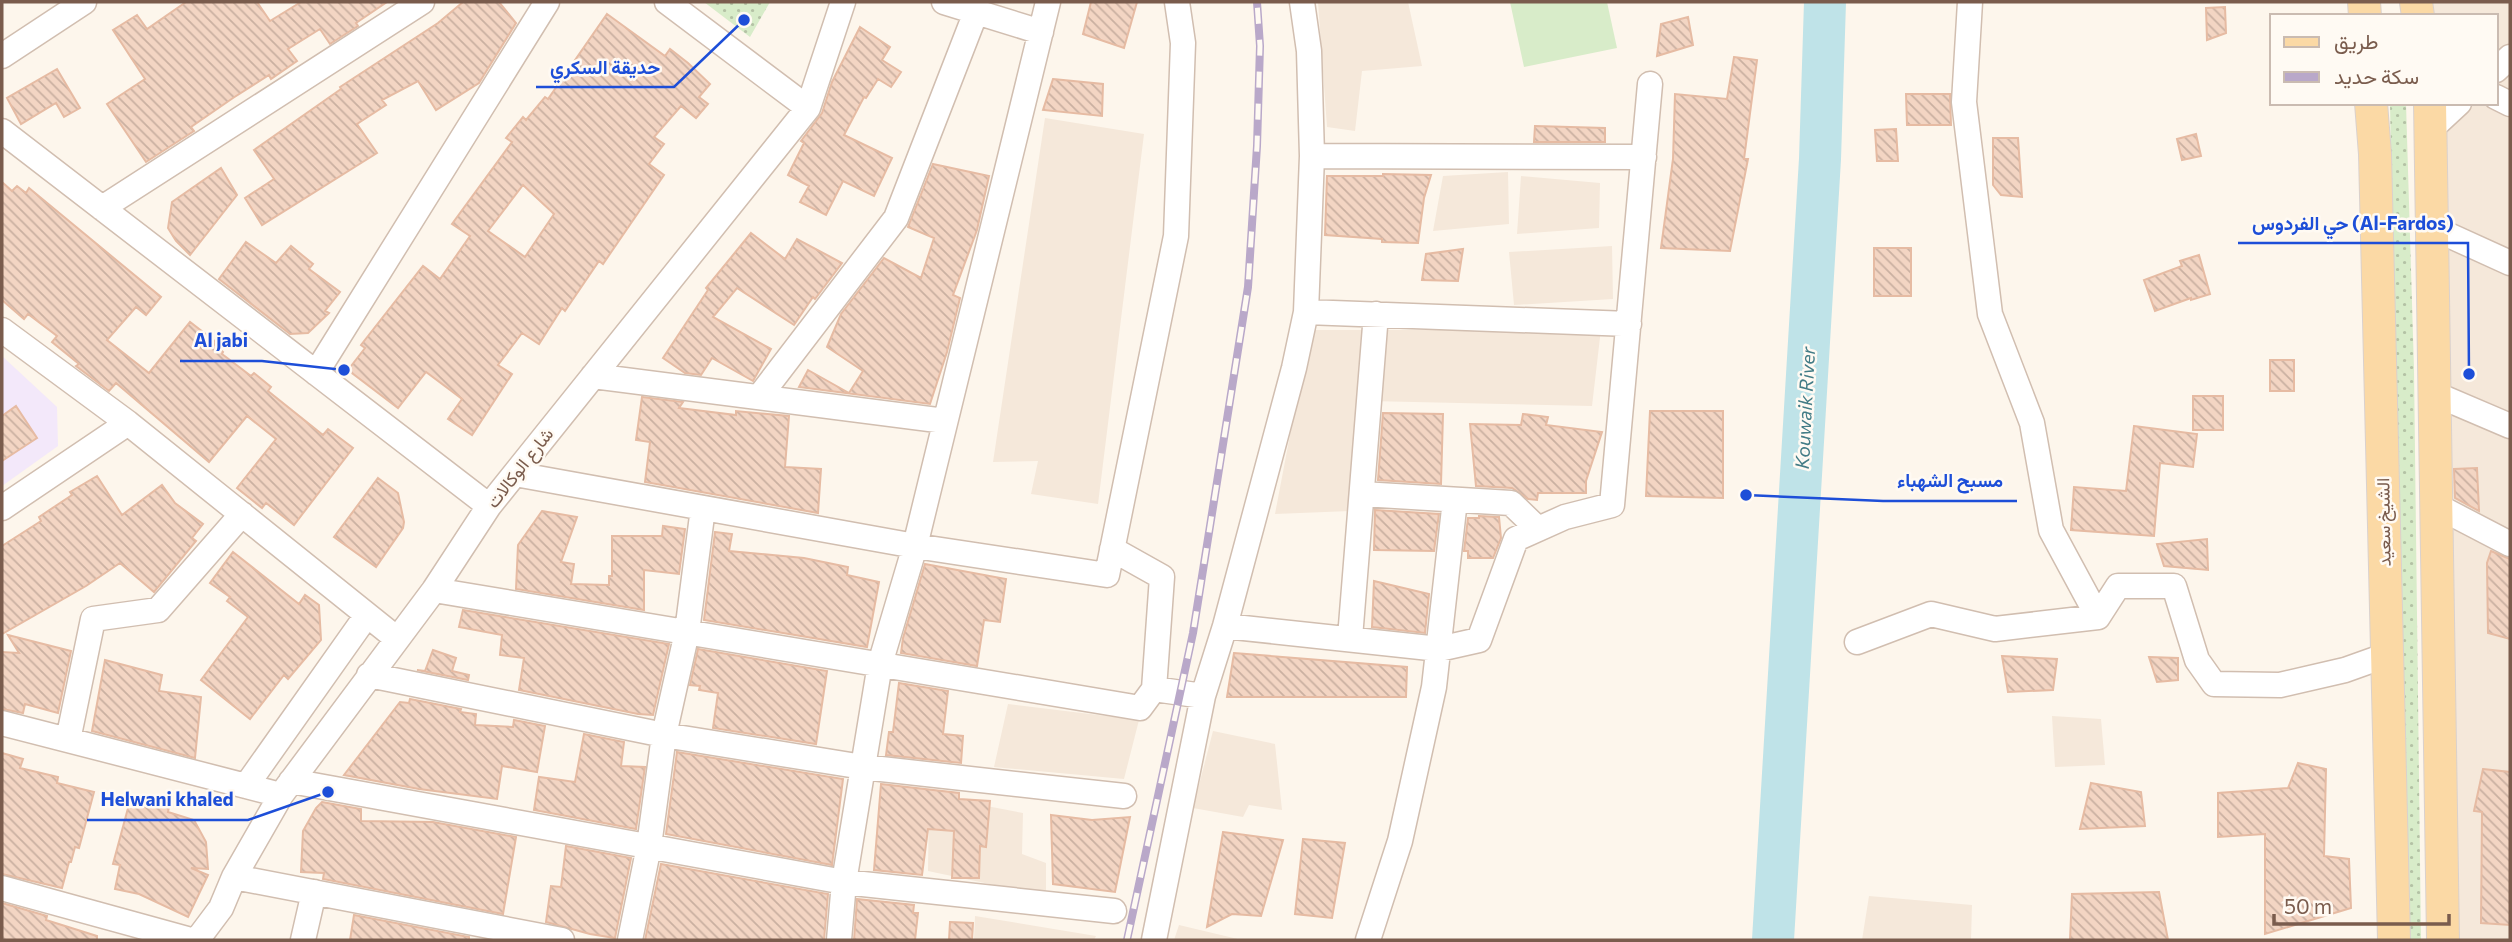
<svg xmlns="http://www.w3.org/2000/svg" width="2512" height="942" viewBox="0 0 2512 942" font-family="Commissioner,Vazirmatn,sans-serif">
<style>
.residential{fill:#f5e8da}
.education{fill:#f3e8fa}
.grass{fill:url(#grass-dots)}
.garden{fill:#d8ecc9}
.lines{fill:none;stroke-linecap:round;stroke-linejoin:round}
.river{stroke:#bfe3e8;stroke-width:42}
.building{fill:url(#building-back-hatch);stroke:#e6bba3;stroke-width:2;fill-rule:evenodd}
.minor-casing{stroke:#d1beb0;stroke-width:27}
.major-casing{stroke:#dad1cd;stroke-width:34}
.minor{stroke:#fff;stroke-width:24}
.major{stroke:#fbd9a5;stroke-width:32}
.rail-casing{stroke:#b9a8c9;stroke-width:8}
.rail{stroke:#fffaf3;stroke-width:5;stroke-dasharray:16;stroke-linecap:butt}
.labels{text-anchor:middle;stroke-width:5;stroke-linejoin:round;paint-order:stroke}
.street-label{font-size:18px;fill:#7a5c4d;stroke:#fffaf3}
.water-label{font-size:19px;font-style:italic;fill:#437c86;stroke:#fffaf3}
.leader{fill:none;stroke:#1d4ed8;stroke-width:2.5}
.callout-dot{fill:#1d4ed8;stroke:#fffaf3;stroke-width:2.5}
.callout-label{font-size:19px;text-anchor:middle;font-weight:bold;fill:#1d4ed8;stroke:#fffaf3;stroke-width:5;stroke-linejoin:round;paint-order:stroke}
</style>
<defs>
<pattern id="grass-dots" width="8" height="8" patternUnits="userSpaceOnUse" patternTransform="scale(1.75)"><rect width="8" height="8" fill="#d8ecc9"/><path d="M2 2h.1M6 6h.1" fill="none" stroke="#b4c2a5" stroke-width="1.8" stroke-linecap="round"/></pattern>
<pattern id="building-back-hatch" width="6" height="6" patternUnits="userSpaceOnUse" patternTransform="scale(1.75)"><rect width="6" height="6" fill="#f3d5c3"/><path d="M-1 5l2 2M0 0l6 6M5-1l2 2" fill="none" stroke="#cab0a1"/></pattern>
</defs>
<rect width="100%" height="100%" fill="#fdf6ec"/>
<path class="residential" d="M 1318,2 L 1408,2 L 1422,66 L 1362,71 L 1355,131 L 1327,127 Z
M 2410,2 L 2510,2 L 2510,940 L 2438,940 L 2415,103 L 2496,103 L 2496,16 L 2411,16 Z
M 1045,118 L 1144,134 L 1098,504 L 1031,494 L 1038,461 L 993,462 Z
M 1508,172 L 1509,224 L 1433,231 L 1443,176 Z
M 1521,176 L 1600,183 L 1599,228 L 1517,234 Z
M 1612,246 L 1613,299 L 1514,305 L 1509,252 Z
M 1601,329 L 1592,406 L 1369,401 L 1386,330 Z
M 1310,330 L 1363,330 L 1350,511 L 1275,514 Z
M 1008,704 L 1139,720 L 1124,779 L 994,767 Z
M 2052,716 L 2101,719 L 2105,765 L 2055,767 Z
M 1213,731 L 1275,744 L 1282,810 L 1249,805 L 1243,817 L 1193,808 Z
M 929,795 L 1023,813 L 1022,854 L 1046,863 L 1046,896 L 928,871 Z
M 1869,896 L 1972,905 L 1971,940 L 1862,940 Z
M 975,916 L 1096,936 L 1094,940 L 974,940 Z
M 1179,925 L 1242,940 L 1174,940 Z"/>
<path class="education" d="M 2,356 L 57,407 L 58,446 L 2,486 Z"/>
<path class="grass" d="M 704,2 L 770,2 L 750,37 Z
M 2390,103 L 2406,103 L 2414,369 L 2421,940 L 2405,940 Z"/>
<path class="garden" d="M 1510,2 L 1607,2 L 1617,48 L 1524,67 Z"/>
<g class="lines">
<path class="river" d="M 1773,940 L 1820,159 L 1825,2"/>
</g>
<path class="building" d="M 186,2 L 257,2 L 270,21 L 301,2 L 387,2 L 356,23 L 358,26 L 330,44 L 320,29 L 288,49 L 297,61 L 271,79 L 269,75 L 233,98 L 191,127 L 194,131 L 146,162 L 107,104 L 145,79 L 113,30 L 137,15 L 147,29 Z
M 463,2 L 499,2 L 516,23 L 479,83 L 436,110 L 418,81 L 382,100 L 386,105 L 357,124 L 377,153 L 262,225 L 245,198 L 274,179 L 254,150 L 341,89 L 340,87 L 438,23 Z
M 1091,2 L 1137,2 L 1124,48 L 1083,34 Z
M 2225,7 L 2226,33 L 2207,40 L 2206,8 Z
M 607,14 L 665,56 L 670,49 L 688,63 L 710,84 L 699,97 L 708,104 L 696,118 L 681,106 L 654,137 L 664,144 L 649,164 L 664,175 L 603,264 L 599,261 L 565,311 L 562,308 L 539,344 L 522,333 L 498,365 L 512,374 L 472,435 L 448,419 L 462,399 L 426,372 L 398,408 L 348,370 L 365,348 L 361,345 L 423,266 L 440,279 L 470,236 L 452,224 L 512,142 L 506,138 L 523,117 L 526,120 L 545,97 L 548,99 ZM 523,185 L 554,214 L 525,257 L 488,231 Z
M 1688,17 L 1693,45 L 1657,56 L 1661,24 Z
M 860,27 L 890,47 L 882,60 L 901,72 L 891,87 L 878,79 L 866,98 L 864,97 L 844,135 L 892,158 L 874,196 L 843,181 L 826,215 L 800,202 L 809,186 L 788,175 L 804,143 L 801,141 L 822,113 L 832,82 Z
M 1734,57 L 1757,60 L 1744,159 L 1748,159 L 1730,251 L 1661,248 L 1673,159 L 1675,94 L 1727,99 Z
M 57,69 L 80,108 L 64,117 L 56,103 L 21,124 L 7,98 Z
M 1053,79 L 1103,84 L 1102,116 L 1043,110 Z
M 1906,94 L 1950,94 L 1951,125 L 1907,125 Z
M 1535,126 L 1605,128 L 1605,142 L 1534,142 Z
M 1896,129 L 1898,161 L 1877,161 L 1875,130 Z
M 2196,134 L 2201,156 L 2182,160 L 2177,139 Z
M 1993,138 L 2018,138 L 2022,197 L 2001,195 L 1993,185 Z
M 933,164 L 989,176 L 977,230 L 953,295 L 960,298 L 947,352 L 930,404 L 799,387 L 808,370 L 849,393 L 863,371 L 827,347 L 841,314 L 884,258 L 921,278 L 934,238 L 908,227 Z
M 221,168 L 237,195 L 190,255 L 176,241 L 168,228 L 172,202 Z
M 1383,174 L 1431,175 L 1424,198 L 1418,243 L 1382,242 L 1382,239 L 1325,235 L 1327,176 L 1383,176 Z
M 2,182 L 12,191 L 17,186 L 26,193 L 29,188 L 161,297 L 146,315 L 136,307 L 107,340 L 149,373 L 190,322 L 216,342 L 214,344 L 223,352 L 222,354 L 251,376 L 254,373 L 271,387 L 268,391 L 323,435 L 328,429 L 353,448 L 294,525 L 266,503 L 262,508 L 237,488 L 276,439 L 247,416 L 209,462 L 116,383 L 109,391 L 76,366 L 79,364 L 52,342 L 57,336 L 28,314 L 24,319 L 2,300 Z
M 751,233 L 785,259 L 797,239 L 842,263 L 815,299 L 813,297 L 794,325 L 737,288 L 713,317 L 771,349 L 753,381 L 712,358 L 701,375 L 685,373 L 663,358 L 708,290 L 706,288 Z
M 246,242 L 276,263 L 291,246 L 313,264 L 309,269 L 340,292 L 325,311 L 329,313 L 308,333 L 290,334 L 219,279 Z
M 1874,248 L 1911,248 L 1911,296 L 1874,296 Z
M 1463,249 L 1458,281 L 1422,280 L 1426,254 Z
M 2199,255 L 2210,294 L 2191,300 L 2191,298 L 2155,311 L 2144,280 L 2182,266 L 2180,261 Z
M 2270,360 L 2294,360 L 2294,391 L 2270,391 Z
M 2193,396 L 2223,396 L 2223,430 L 2193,430 Z
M 642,397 L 683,402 L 679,408 L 736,415 L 736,411 L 789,416 L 785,467 L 821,469 L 818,513 L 645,482 L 650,442 L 636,440 Z
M 16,406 L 37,438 L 2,461 L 2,416 Z
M 1650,411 L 1723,411 L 1723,498 L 1646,496 Z
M 1383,413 L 1443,414 L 1441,484 L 1378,480 Z
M 1523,414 L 1548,417 L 1546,425 L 1602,432 L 1586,481 L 1586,493 L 1538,493 L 1537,500 L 1528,499 L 1512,488 L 1476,486 L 1470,424 L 1521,425 Z
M 2134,426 L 2197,434 L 2193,467 L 2160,463 L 2154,536 L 2071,530 L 2074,487 L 2126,491 Z
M 2477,468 L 2479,511 L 2455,498 L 2454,469 Z
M 97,476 L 122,515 L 162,485 L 175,503 L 203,524 L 192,538 L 196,541 L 154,592 L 120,563 L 86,586 L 2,634 L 2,546 L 41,521 L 39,517 L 72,495 L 70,492 Z
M 378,478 L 398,493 L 404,522 L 403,528 L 376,567 L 334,537 Z
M 1375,510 L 1439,514 L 1434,551 L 1374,550 Z
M 542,511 L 577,517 L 561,562 L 574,564 L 571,584 L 609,585 L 609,576 L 612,576 L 612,536 L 662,536 L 663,526 L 685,529 L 679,574 L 644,570 L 644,610 L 516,589 L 518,545 Z
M 1479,516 L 1499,517 L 1501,538 L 1493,558 L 1468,558 L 1468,551 L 1464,551 L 1468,518 L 1479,518 Z
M 715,532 L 732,534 L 729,551 L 804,558 L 848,567 L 847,575 L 879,582 L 867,647 L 704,620 Z
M 2207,539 L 2208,570 L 2164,566 L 2157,544 Z
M 2491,551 L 2510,559 L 2510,639 L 2488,633 L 2487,563 Z
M 233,552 L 299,604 L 305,595 L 319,605 L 321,640 L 288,679 L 284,675 L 250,719 L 201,680 L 248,617 L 227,601 L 230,597 L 210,583 Z
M 925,564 L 1006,579 L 1000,622 L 984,620 L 977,666 L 901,653 L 903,638 Z
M 1374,581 L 1429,594 L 1425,633 L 1372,627 Z
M 463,610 L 669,644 L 653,715 L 638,714 L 519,690 L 524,658 L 500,655 L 502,635 L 459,627 Z
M 8,635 L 71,651 L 58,713 L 25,704 L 23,713 L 2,709 L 2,652 L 19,653 Z
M 698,649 L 827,671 L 816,744 L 713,728 L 718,693 L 699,690 L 700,686 L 690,685 Z
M 433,650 L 456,658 L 452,671 L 469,675 L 468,680 L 417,670 L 425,671 Z
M 1234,653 L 1407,667 L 1406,697 L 1227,697 Z
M 2002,656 L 2057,659 L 2053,690 L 2008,692 Z
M 2149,657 L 2178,658 L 2178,680 L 2157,682 Z
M 105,660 L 162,675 L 159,691 L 201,697 L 195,758 L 92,731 Z
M 899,683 L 948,691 L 943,734 L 963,736 L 961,763 L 886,755 L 889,732 L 893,732 Z
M 410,699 L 461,709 L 460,712 L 476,714 L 475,725 L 513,727 L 514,720 L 545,726 L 537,772 L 502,766 L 497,799 L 419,789 L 344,775 L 400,702 L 409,703 Z
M 584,734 L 624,742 L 621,766 L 645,767 L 636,829 L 534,810 L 539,777 L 575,782 Z
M 677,752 L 843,779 L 832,865 L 666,834 Z
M 2,753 L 23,759 L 20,768 L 58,777 L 57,783 L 94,792 L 79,848 L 75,847 L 71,862 L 69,862 L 62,888 L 2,874 Z
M 2298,763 L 2326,769 L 2324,856 L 2349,859 L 2351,908 L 2265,934 L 2265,834 L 2218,837 L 2218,793 L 2288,788 Z
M 2483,769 L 2510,772 L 2510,925 L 2481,923 L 2482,812 L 2474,811 Z
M 2091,783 L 2141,792 L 2145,826 L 2080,829 Z
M 881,784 L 959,793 L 959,799 L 990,801 L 986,847 L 980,846 L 979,878 L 952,878 L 954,831 L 928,829 L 922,875 L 874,870 Z
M 131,797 L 169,807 L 168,812 L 194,820 L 206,842 L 208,869 L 191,868 L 208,875 L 188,917 L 139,894 L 115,889 L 120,865 L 113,864 Z
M 322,802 L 361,809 L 361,821 L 433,822 L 516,837 L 503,914 L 323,879 L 324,873 L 301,872 L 303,831 L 316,808 Z
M 1051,815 L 1092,820 L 1130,817 L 1115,892 L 1053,884 Z
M 1223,832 L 1283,840 L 1261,916 L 1232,914 L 1207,927 Z
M 1303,839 L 1345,843 L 1332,918 L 1295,914 Z
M 566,846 L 631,858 L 615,938 L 590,934 L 546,922 L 551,886 L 561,887 Z
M 661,864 L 828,894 L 824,940 L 645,940 Z
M 2159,892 L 2168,940 L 2070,940 L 2072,894 Z
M 857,899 L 914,905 L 913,913 L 918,913 L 915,940 L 854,940 Z
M 2,903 L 47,916 L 46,920 L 97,936 L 97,940 L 2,940 Z
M 354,915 L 469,937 L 469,940 L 350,940 Z
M 950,922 L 973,923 L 972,940 L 949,940 Z"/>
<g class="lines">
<defs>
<path id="minor" d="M 667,2 L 808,108
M 944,2 L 1041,32
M 2,56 L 84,2
M 2496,70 L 2510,57
M 2496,97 L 2510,104
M 2432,128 L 2459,103
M 2,131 L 489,506
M 1312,156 L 1644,157
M 102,208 L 422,2
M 2433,228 L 2510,263
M 1306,312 L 1629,324
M 2,330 L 128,423 L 396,638
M 316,373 L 547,2
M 593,376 L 945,421
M 2435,394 L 2510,426
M 759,397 L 896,218 L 976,12
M 515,474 L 915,546 L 1107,575 L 1176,236 L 1183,43 L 1177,2
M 1362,494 L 1511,503 L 1538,529
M 2437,506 L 2510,544
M 2,508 L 128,423
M 1112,549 L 1162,577 L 1154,689
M 434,590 L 1140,708 L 1154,689 L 1203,696
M 2098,617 L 2118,586 L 2174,586 L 2197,660 L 2214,684 L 2280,685 L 2345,670 L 2387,655
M 1225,626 L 1439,649 L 1479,640 L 1516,539 L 1565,517 L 1612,505 L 1650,84
M 1350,638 L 1376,314
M 1857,642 L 1931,614 L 1995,629 L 2098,617 L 2051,530 L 2032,423 L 1990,314 L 1964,102 L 1970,2
M 369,675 L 664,735 L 863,767 L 1124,796
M 2,723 L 281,795
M 68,740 L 93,619 L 158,610 L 242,514
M 291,781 L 844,882 L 1114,911
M 246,786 L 367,615
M 234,877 L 562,940
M 2,888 L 191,940
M 197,940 L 221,908 L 234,877 L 281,795 L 434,590 L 489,506 L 808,108 L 843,2
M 303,940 L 314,892
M 630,940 L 649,846 L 664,735 L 687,632 L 703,508
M 839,940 L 844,882 L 880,664 L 915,546 L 1048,2
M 1154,940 L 1203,696 L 1225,626 L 1294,368 L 1306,312 L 1312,156 L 1309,51 L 1302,2
M 1368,940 L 1400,841 L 1434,687 L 1455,500"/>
<path id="major" d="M 2364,2 L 2365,16
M 2416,2 L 2418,16
M 2371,103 L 2375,154 L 2394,940
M 2430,103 L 2443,940"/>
</defs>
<use href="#minor" class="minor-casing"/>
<use href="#major" class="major-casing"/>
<use href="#minor" class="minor"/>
<use href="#major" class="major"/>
<defs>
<path id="rail" d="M 1127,940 L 1193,633 L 1248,287 L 1257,146 L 1260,46 L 1257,2"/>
</defs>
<use href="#rail" class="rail-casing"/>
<use href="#rail" class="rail"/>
</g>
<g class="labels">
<g class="street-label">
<text transform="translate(520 468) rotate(-52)" y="6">شارع الوكالات</text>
<text transform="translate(2384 522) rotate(-91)" y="6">الشيخ سعيد</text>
</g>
<g class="water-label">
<text transform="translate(1805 408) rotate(-87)" y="7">Kouwaik River</text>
</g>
</g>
<path class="leader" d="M744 20L674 87H536M2469 374L2468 243H2238M344 370L262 361H180M1746 495L1883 501H2017M328 792L248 820H87"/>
<g class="callout-dot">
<circle cx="744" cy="20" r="7"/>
<circle cx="2469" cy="374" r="7"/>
<circle cx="344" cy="370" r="7"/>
<circle cx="1746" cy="495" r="7"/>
<circle cx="328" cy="792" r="7"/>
</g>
<g class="callout-label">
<text x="605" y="74">حديقة السكري</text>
<text x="2353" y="230">حي الفردوس (Al-Fardos)</text>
<text x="221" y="347">Al jabi</text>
<text x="1950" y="487">مسبح الشهباء</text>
<text x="167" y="806">Helwani khaled</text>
</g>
<rect width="2512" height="942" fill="none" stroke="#7a5c4d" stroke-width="7"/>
<rect x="2270" y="14" width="228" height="91" fill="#fffaf3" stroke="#cabbb1" stroke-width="2"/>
<rect x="2284" y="37" width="35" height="10" fill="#fbd9a5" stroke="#cabbb1" stroke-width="2"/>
<text x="2334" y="49" font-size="21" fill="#7a5c4d">طريق</text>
<rect x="2284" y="72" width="35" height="10" fill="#b9a8c9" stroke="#cabbb1" stroke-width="2"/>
<text x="2334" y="84" font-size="21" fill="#7a5c4d">سكة حديد</text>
<path d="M2274 914v10h175v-10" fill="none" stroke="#7a5c4d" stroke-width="3.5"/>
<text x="2284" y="914" font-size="21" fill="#7a5c4d" stroke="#fffaf3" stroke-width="5" paint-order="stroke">50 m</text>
</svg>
